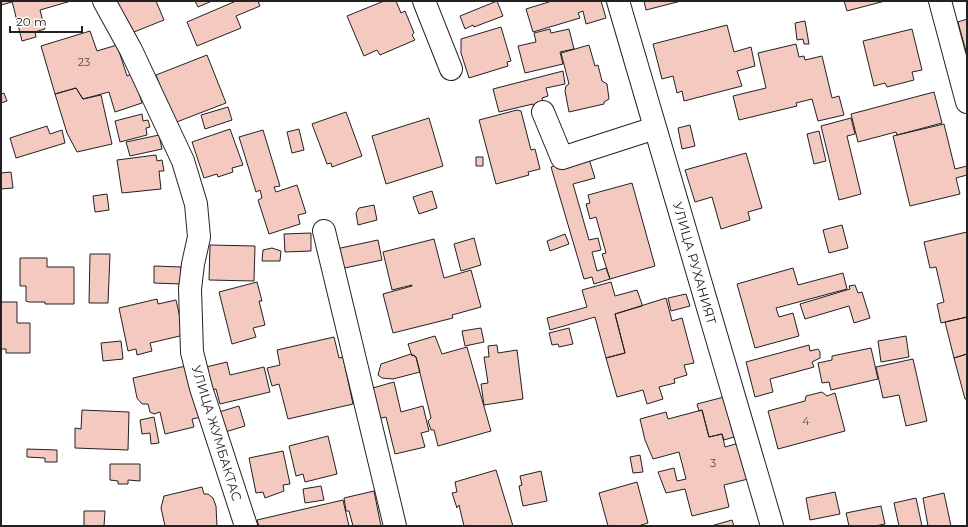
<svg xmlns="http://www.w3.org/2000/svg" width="968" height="527" viewBox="0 0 968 527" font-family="Montserrat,sans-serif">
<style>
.building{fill:#f3c9c0;stroke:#222}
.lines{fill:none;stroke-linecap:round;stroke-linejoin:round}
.minor-casing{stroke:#222;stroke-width:24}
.minor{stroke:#fff;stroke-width:22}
.labels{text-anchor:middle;stroke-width:3;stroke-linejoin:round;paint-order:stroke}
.number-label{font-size:11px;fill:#564c4a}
.street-label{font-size:13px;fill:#222;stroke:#fff}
</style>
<rect width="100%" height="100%" fill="#fff"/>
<path class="building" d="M 1,1 L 12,1 L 12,2 L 1,5 Z
M 12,1 L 71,1 L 40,10 L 45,29 L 35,32 L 36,37 L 22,41 Z
M 116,1 L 156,1 L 164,20 L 129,34 Z
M 195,1 L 212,1 L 198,7 Z
M 236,1 L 258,1 L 260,6 L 236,16 L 241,28 L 197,46 L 187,22 Z
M 384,1 L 396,1 L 401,13 L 405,11 L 414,33 L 412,35 L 415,40 L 380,55 L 377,50 L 364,56 L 347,16 Z
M 497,1 L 503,16 L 474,27 L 473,25 L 465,29 L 460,16 Z
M 552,1 L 601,1 L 606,18 L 586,24 L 583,11 L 578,13 L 580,18 L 533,32 L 526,9 Z
M 644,1 L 681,1 L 646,10 Z
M 844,1 L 885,1 L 847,11 Z
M 967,19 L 967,55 L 958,22 Z
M 805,21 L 809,44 L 804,44 L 803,39 L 797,40 L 795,23 Z
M 727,25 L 734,52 L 751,47 L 755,66 L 737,71 L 742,86 L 684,101 L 682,91 L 677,93 L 673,76 L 662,79 L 653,44 Z
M 501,27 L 511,61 L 507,62 L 508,66 L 469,78 L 461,53 L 461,39 Z
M 550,29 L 551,33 L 569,29 L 574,49 L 560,52 L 563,64 L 525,73 L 518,46 L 536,42 L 534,33 Z
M 912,29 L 922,70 L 912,72 L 914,80 L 887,87 L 885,83 L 874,86 L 863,41 Z
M 90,31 L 97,51 L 117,45 L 127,76 L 133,73 L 142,103 L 115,112 L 109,92 L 83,99 L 76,88 L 55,94 L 41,46 Z
M 796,44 L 799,57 L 804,56 L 805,60 L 822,56 L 832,98 L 839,96 L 844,115 L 818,121 L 812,99 L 796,103 L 797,106 L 739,120 L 733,96 L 766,88 L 758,53 Z
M 589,45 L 595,66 L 598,65 L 602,81 L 607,84 L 609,99 L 604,102 L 604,104 L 569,112 L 565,91 L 566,86 L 569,84 L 561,53 Z
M 207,55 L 226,103 L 174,123 L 156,75 Z
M 563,71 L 565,84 L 546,88 L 548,96 L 542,98 L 544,105 L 534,108 L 533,104 L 499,112 L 493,89 Z
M 76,88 L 83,99 L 101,95 L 112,144 L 77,152 L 67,133 L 55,94 Z
M 934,92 L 942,123 L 897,135 L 896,132 L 858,142 L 851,114 Z
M 4,93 L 7,101 L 1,103 L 1,94 Z
M 228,107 L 232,120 L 205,129 L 201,115 Z
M 517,110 L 521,111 L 531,150 L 535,149 L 540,169 L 528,172 L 529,175 L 496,184 L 479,120 Z
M 346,112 L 362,156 L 332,167 L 331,163 L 327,164 L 312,124 Z
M 142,114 L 143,121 L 148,120 L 150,127 L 146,128 L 147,135 L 120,142 L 115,121 Z
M 429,118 L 443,166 L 386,184 L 372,136 Z
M 851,118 L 855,134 L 847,136 L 861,194 L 839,200 L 821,126 Z
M 944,124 L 955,169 L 967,166 L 967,175 L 956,178 L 960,194 L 910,206 L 893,136 Z
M 690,125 L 695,146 L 682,149 L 678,128 Z
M 47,126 L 50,134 L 62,130 L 65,143 L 16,158 L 10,138 Z
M 230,129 L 243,165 L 232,168 L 233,172 L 218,177 L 217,174 L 204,178 L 192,142 Z
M 299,129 L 304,150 L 292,153 L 287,132 Z
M 263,130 L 280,186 L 274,187 L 276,192 L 297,185 L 306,213 L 298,215 L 300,224 L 269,234 L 258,200 L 262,198 L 260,190 L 256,192 L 239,137 Z
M 819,131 L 826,161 L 814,164 L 807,134 Z
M 159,135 L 162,149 L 130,156 L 126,142 Z
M 746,153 L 762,208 L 748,212 L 750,220 L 721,229 L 712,197 L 695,202 L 685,170 Z
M 156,155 L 157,161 L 162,160 L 164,171 L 159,171 L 161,189 L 122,193 L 117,160 Z
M 588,156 L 595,178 L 573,184 L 589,240 L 598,238 L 601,250 L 592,252 L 597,271 L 606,268 L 610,279 L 594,284 L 592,277 L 584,279 L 551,167 Z
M 476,157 L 483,157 L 483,166 L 476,166 Z
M 11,172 L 13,188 L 1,189 L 1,173 Z
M 632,183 L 655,266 L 610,279 L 602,254 L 606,253 L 596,217 L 590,219 L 586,204 L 590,203 L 588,195 Z
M 432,191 L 437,208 L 419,214 L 413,197 Z
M 107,194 L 109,210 L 95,212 L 93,196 Z
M 374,205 L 377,220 L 358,225 L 356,213 L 359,208 Z
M 842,225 L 848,248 L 829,253 L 823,230 Z
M 967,232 L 967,317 L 941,323 L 937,304 L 944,302 L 936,267 L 930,268 L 924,242 Z
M 311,233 L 311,251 L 285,252 L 284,234 Z
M 565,234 L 569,244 L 550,251 L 547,241 Z
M 474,238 L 481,265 L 461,271 L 454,244 Z
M 434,239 L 444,278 L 471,270 L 481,307 L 452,315 L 453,318 L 393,333 L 383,294 L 412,286 L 412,285 L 392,290 L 383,252 Z
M 378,240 L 382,260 L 340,269 L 336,249 Z
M 210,245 L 255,246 L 254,281 L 209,280 Z
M 272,248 L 281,251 L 280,261 L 262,261 L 263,250 Z
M 90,254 L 110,254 L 108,303 L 89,303 Z
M 20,258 L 47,258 L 47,267 L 74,267 L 74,304 L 45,304 L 45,302 L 29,302 L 26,301 L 26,286 L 20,286 Z
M 154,266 L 181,267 L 181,284 L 154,283 Z
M 793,268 L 798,285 L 843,273 L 847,289 L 776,308 L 779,317 L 793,313 L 799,336 L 755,348 L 737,284 Z
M 257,282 L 262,301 L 259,301 L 265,325 L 253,328 L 256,337 L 232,344 L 219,292 Z
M 611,282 L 615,296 L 637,290 L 642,304 L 642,306 L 615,314 L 625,353 L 606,358 L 595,317 L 550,330 L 547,318 L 587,307 L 582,290 Z
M 855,285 L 858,293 L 862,292 L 870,318 L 854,323 L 849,306 L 805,319 L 800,304 L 850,289 L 849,286 Z
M 686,294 L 690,306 L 671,311 L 668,298 Z
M 666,298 L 672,321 L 682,318 L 694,363 L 684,365 L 687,375 L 674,379 L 675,383 L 659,387 L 663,399 L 647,404 L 643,390 L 617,397 L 606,358 L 625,353 L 615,314 Z
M 157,299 L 158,304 L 176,300 L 184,335 L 150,343 L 152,351 L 137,355 L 136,349 L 128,351 L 119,308 Z
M 1,302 L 17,302 L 17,323 L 30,323 L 30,353 L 6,353 L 6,349 L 1,349 Z
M 967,317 L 967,354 L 954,358 L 945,322 Z
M 481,328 L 484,342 L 465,346 L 462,331 Z
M 569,328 L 573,344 L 559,347 L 558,344 L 552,345 L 549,333 Z
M 435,336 L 442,354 L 467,347 L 491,431 L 438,446 L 434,430 L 431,430 L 428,421 L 431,418 L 416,357 L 414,355 L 412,356 L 408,344 Z
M 906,336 L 909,357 L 881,362 L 878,341 Z
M 334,337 L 339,358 L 343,357 L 353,404 L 288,419 L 279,384 L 272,386 L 267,368 L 280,365 L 277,350 Z
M 121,341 L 123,359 L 103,361 L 101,343 Z
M 497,345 L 498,353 L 517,350 L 523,399 L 484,405 L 481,384 L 488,383 L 484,357 L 489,357 L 488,346 Z
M 809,345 L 810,351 L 818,349 L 820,352 L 820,358 L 812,362 L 814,367 L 770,379 L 773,392 L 755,397 L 746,362 Z
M 871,348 L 878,379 L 831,390 L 829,382 L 822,383 L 818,363 L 832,360 L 832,356 Z
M 411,354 L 416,357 L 420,372 L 393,379 L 382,378 L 378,375 L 381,364 Z
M 967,354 L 967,399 L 965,399 L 954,358 Z
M 913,359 L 927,421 L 906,426 L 899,395 L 883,398 L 876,367 Z
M 227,362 L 230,375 L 264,367 L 270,392 L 220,404 L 216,389 L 212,390 L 206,367 Z
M 190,365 L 202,417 L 192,419 L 194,427 L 165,434 L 160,412 L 154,414 L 150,412 L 148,404 L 142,404 L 137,398 L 133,378 Z
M 394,382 L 401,412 L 423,406 L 429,431 L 421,433 L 425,447 L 395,454 L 386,417 L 377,419 L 369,389 Z
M 822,392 L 827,396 L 835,393 L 845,431 L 778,449 L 768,411 L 805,401 L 806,396 Z
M 724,397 L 734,437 L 724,440 L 722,434 L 709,437 L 702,410 L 699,411 L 697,404 Z
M 239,406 L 245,426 L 225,432 L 219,412 Z
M 82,410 L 129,412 L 128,450 L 75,448 L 75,428 L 81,429 Z
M 702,410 L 709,437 L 722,434 L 725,447 L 739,443 L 748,479 L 724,485 L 729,507 L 692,516 L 685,489 L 666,493 L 658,472 L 674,468 L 677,481 L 686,479 L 679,452 L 653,459 L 645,440 L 640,419 L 666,412 L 668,419 Z
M 154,417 L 159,443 L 151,444 L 150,433 L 142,434 L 140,420 Z
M 328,436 L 337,474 L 305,482 L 303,474 L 296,476 L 289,446 Z
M 27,449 L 57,450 L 57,462 L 45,462 L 45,458 L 27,457 Z
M 283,451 L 290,484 L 283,485 L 284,491 L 265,498 L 263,492 L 256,493 L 249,458 Z
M 640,455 L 643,472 L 633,473 L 630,457 Z
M 110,464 L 140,464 L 140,481 L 128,480 L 128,484 L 118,484 L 118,481 L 110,480 Z
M 496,470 L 513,526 L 464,526 L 459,505 L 457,508 L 452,493 L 457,492 L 455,482 Z
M 541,471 L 547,501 L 523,506 L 519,486 L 522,485 L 520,476 Z
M 637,482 L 648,523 L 638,526 L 608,526 L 599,493 Z
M 321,486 L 324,500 L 305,503 L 303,489 Z
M 202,487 L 204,494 L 208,494 L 213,498 L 216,506 L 217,526 L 165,526 L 161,508 L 164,496 Z
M 374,491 L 381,526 L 353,526 L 349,511 L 346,511 L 344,498 Z
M 835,492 L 840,514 L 810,520 L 806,498 Z
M 944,493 L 951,526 L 928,526 L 923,498 Z
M 916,498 L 922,526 L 899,526 L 894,503 Z
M 343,500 L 349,526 L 259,526 L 257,520 Z
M 881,506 L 885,524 L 875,526 L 849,526 L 846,513 Z
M 84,511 L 105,511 L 104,526 L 84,526 Z
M 732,520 L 734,526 L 711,526 Z"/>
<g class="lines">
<defs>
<path id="minor" d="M 104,1 L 131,50 L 183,161 L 196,204 L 199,237 L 193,264 L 190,289 L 192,352 L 201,388 L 246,526
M 424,1 L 451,69
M 618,1 L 772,526
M 940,1 L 967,102
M 543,112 L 562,158 L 655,128
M 324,231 L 395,526"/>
</defs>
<use href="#minor" class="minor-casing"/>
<use href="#minor" class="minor"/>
</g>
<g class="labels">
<g class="number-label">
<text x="84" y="66">23</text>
<text x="806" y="425">4</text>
<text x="713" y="467">3</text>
</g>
<g class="street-label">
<text transform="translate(695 263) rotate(74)" y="5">УЛИЦА РУХАНИЯТ</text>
<text transform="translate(217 433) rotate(73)" y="5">УЛИЦА ЖУМБАКТАС</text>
</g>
</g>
<rect width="968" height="527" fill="none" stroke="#222222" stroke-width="4"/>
<path d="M10 26v6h72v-6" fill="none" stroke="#222222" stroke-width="2"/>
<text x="16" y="26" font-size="12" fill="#222222" stroke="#ffffff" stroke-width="3" paint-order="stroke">20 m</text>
</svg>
